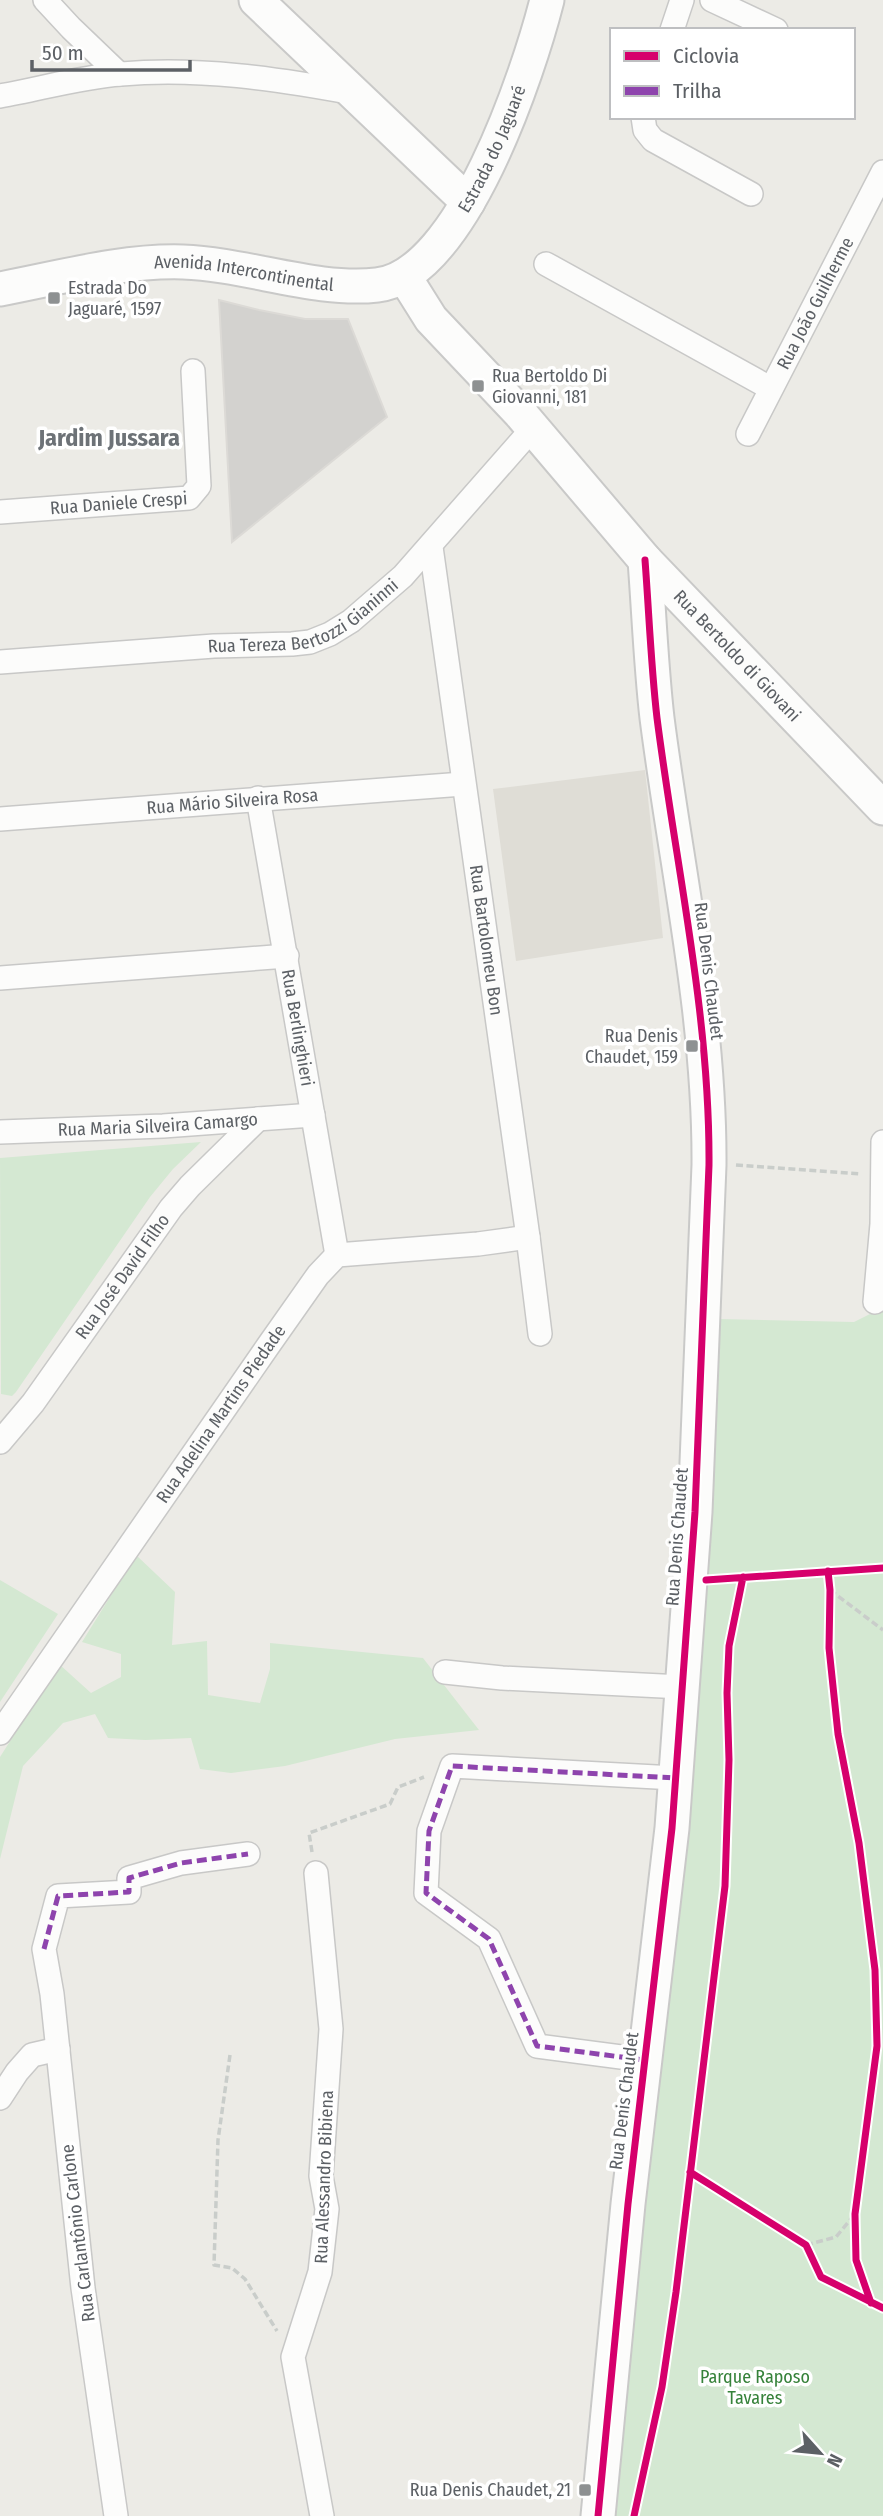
<svg xmlns="http://www.w3.org/2000/svg" width="883" height="2516" viewBox="0 0 883 2516" font-family="'Fira Sans Condensed',sans-serif">
<style>
.education{fill:#dfddd6}
.green{fill:#d4e8d2}
.building{fill:#d3d2cf;stroke:#dcdad6;stroke-width:2}
.lines{fill:none;stroke-linecap:round;stroke-linejoin:round}
.street-casing{stroke:#c8c8c7;stroke-width:26}
.secondary-casing{stroke:#c9c9c8;stroke-width:37}
.path{stroke:#c9cdca;stroke-width:3.5;stroke-dasharray:7 3.5;stroke-linecap:butt}
.street{stroke:#fcfcfb;stroke-width:23}
.secondary{stroke:#fcfcfb;stroke-width:33}
.quiet{stroke:#8e44ad;stroke-width:5;stroke-dasharray:10 5;stroke-linecap:butt}
.cycleway-casing{stroke:#fff;stroke-width:11}
.cycleway{stroke:#d6006c;stroke-width:7}
.poi-dot{fill:#8e9192;stroke:#fff;stroke-width:2.5}
.labels{text-anchor:middle;stroke-width:7;stroke-linejoin:round;paint-order:stroke}
.street-label{font-size:18px;fill:#5c6065;stroke:#fff}
.poi-label{font-size:18px;fill:#5c6065;stroke:#fff;text-anchor:start}
.park-label{font-size:18px;fill:#36823a;stroke:#fff}
.district-label{font-size:24px;font-weight:bold;fill:#6d7277;stroke:#fff}
</style>
<rect width="100%" height="100%" fill="#ecebe6"/>
<path class="education" d="M 645,770 L 663,938 L 516,961 L 493,789 Z"/>
<path class="green" d="M 201,1142 L 173,1169 L 150,1197 L 16,1392 L 12,1396 L 1,1394 L 0,1158 Z
M 883,1305 L 883,2516 L 615,2516 L 718,1319 L 854,1322 L 880,1309 Z
M 136,1555 L 175,1592 L 172,1645 L 207,1641 L 208,1695 L 260,1703 L 270,1669 L 270,1643 L 423,1658 L 479,1730 L 395,1739 L 285,1766 L 231,1773 L 200,1769 L 191,1738 L 145,1740 L 108,1738 L 95,1714 L 63,1723 L 23,1766 L 0,1859 L 0,1757 L 59,1664 L 91,1693 L 121,1677 L 121,1654 L 82,1642 Z
M 0,1580 L 58,1614 L 0,1702 Z"/>
<path class="building" d="M 219,300 L 259,310 L 305,319 L 348,319 L 387,417 L 232,542 Z"/>
<g class="lines">
<defs>
<g id="street">
<path d="M 45,0 L 71,28 L 119,74"/>
<path d="M 712,0 L 776,30"/>
<path d="M 672,30 L 682,0"/>
<path d="M 0,96 C 40,89 80,77 121,74 C 198,67 278,79 354,93"/>
<path d="M 643,117 L 645,130 L 653,140 L 751,194"/>
<path d="M 546,264 L 770,388"/>
<path id="s1" d="M 748,434 L 883,172"/>
<path id="s2" d="M 0,512 L 189,498 L 199,486 L 193,371"/>
<path id="s3" d="M 431,547 L 528,1237 L 540,1334"/>
<path id="s4" d="M 0,662 L 214,646 L 292,644 L 310,642 L 330,634 L 351,621 L 403,576 L 533,428"/>
<path id="s5" d="M 258,798 L 337,1255"/>
<path id="s6" d="M 0,819 L 463,784"/>
<path d="M 0,978 L 287,956"/>
<path id="s7" d="M 0,1132 L 163,1126 L 313,1115"/>
<path d="M 875,1302 L 882,1224 L 883,1142"/>
<path id="s8" d="M 0,1442 L 33,1403 L 171,1208 L 190,1186 L 258,1119"/>
<path d="M 445,1672 L 502,1678 L 682,1687"/>
<path id="s9" d="M 0,1733 L 268,1346 L 318,1275 L 337,1255 L 478,1244 L 528,1237"/>
<path d="M 316,1873 L 331,2029 L 321,2176 L 327,2209 L 320,2272 L 293,2357 L 322,2516"/>
<path d="M 644,2060 L 537,2046 L 489,1939 L 426,1893 L 429,1831 L 452,1766 L 675,1778"/>
<path d="M 0,2098 L 17,2072 L 32,2055 L 58,2049"/>
<path d="M 116,2516 L 83,2288 L 52,1994 L 44,1949 L 58,1896 L 129,1892 L 129,1878 L 181,1863 L 248,1854"/>
</g>
<g id="secondary">
<path d="M 256,0 L 468,202"/>
<path id="s10" d="M 404,276 L 431,319 L 520,413 L 645,560 L 883,808"/>
<path id="s11" d="M 0,289 C 58,278 124,260 183,262 C 246,264 316,292 377,285 C 462,276 529,71 547,0"/>
<path d="M 598,2516 L 628,2204 L 672,1828 L 695,1512 L 709,1165 C 710,1015 676,867 657,718 C 651,666 649,613 645,560"/>
</g>
</defs>
<use href="#street" class="street-casing"/>
<use href="#secondary" class="secondary-casing"/>
<path class="path" d="M 736,1165 L 861,1174
M 828,1571 L 830,1590 L 829,1648 L 838,1734 L 859,1843 L 875,1970 L 877,2046 L 855,2214 L 856,2260 L 871,2303
M 715,1579 L 883,1568
M 830,1590 L 883,1630
M 312,1852 L 309,1833 L 390,1804 L 398,1787 L 424,1777
M 230,2055 L 218,2140 L 214,2265 L 232,2268 L 245,2279 L 277,2331
M 690,2172 L 806,2245 L 821,2277 L 883,2308
M 806,2245 L 836,2237 L 855,2214
M 634,2516 L 662,2387 L 676,2292 L 725,1886 L 729,1760 L 727,1693 L 729,1646 L 743,1577"/>
<use href="#street" class="street"/>
<use href="#secondary" class="secondary"/>
<path class="quiet" d="M 44,1949 L 58,1896 L 129,1892 L 129,1878 L 181,1863 L 248,1854
M 644,2060 L 537,2046 L 489,1939 L 426,1893 L 429,1831 L 452,1766 L 675,1778"/>
<defs>
<path id="cycleway" d="M 828,1571 L 830,1590 L 829,1648 L 838,1734 L 859,1843 L 875,1970 L 877,2046 L 855,2214 L 856,2260 L 871,2303
M 706,1580 L 883,1568
M 690,2172 L 806,2245 L 821,2277 L 883,2308
M 598,2516 L 628,2204 L 672,1828 L 695,1512 L 709,1165 C 710,1015 676,867 657,718 C 651,666 649,613 645,560
M 634,2516 L 662,2387 L 676,2292 L 725,1886 L 729,1760 L 727,1693 L 729,1646 L 743,1577"/>
</defs>
<use href="#cycleway" class="cycleway-casing"/>
<use href="#cycleway" class="cycleway"/>
</g>
<g class="poi-dot">
<rect x="47" y="291" width="14" height="14" rx="3.5"/>
<rect x="471" y="379" width="14" height="14" rx="3.5"/>
<rect x="685" y="1039" width="14" height="14" rx="3.5"/>
<rect x="578" y="2483" width="14" height="14" rx="3.5"/>
</g>
<g class="labels">
<g class="street-label">
<text dy="6" stroke="none"><textPath href="#s11" startOffset="567">Estrada do Jaguaré</textPath></text>
<text dy="6" stroke="none"><textPath href="#s11" startOffset="247">Avenida Intercontinental</textPath></text>
<text dy="6" stroke="none"><textPath href="#s1" startOffset="147">Rua João Guilherme</textPath></text>
<text dy="6" stroke="none"><textPath href="#s2" startOffset="119">Rua Daniele Crespi</textPath></text>
<text dy="6" stroke="none"><textPath href="#s4" startOffset="312">Rua Tereza Bertozzi Gianinni</textPath></text>
<text dy="6" stroke="none"><textPath href="#s10" startOffset="506">Rua Bertoldo di Giovani</textPath></text>
<text dy="6" stroke="none"><textPath href="#s6" startOffset="233">Rua Mário Silveira Rosa</textPath></text>
<text dy="6" stroke="none"><textPath href="#s3" startOffset="397">Rua Bartolomeu Bon</textPath></text>
<text transform="translate(709 971) rotate(83)" y="6">Rua Denis Chaudet</text>
<text dy="6" stroke="none"><textPath href="#s5" startOffset="233">Rua Berlinghieri</textPath></text>
<text dy="6" stroke="none"><textPath href="#s7" startOffset="158">Rua Maria Silveira Camargo</textPath></text>
<text dy="6" stroke="none"><textPath href="#s8" startOffset="206">Rua José David Filho</textPath></text>
<text dy="6" stroke="none"><textPath href="#s9" startOffset="388">Rua Adelina Martins Piedade</textPath></text>
<text transform="translate(677 1537) rotate(-86)" y="6">Rua Denis Chaudet</text>
<text transform="translate(624 2101) rotate(-83)" y="6">Rua Denis Chaudet</text>
<text transform="translate(324 2177) rotate(-88)" y="6">Rua Alessandro Bibiena</text>
<text transform="translate(78 2233) rotate(-97)" y="6">Rua Carlantônio Carlone</text>
</g>
<g class="poi-label">
<text x="68" y="294">Estrada Do<tspan x="68" dy="21">Jaguaré, 1597</tspan></text>
<text x="492" y="382">Rua Bertoldo Di<tspan x="492" dy="21">Giovanni, 181</tspan></text>
<text x="678" y="1042" text-anchor="end">Rua Denis<tspan x="678" dy="21">Chaudet, 159</tspan></text>
<text x="571" y="2496" text-anchor="end">Rua Denis Chaudet, 21</text>
</g>
<g class="park-label">
<text x="755" y="2383">Parque Raposo<tspan x="755" dy="21">Tavares</tspan></text>
</g>
<g class="district-label">
<text x="109" y="446">Jardim Jussara</text>
</g>
</g>
<rect x="610" y="28" width="245" height="91" fill="#ffffff" stroke="#bebfc1" stroke-width="2"/>
<rect x="624" y="51" width="35" height="10" fill="#d6006c" stroke="#bebfc1" stroke-width="2"/>
<text x="673" y="63" font-size="21" fill="#5c6065">Ciclovia</text>
<rect x="624" y="86" width="35" height="10" fill="#8e44ad" stroke="#bebfc1" stroke-width="2"/>
<text x="673" y="98" font-size="21" fill="#5c6065">Trilha</text>
<g transform="translate(820 2453) rotate(117)" stroke="#ffffff" stroke-width="5" paint-order="stroke">
<path d="M0-5L12 26L0 18L-12 26Z" fill="#5c6065"/>
<text y="-10" font-size="19" font-weight="bold" text-anchor="middle" fill="#5c6065">N</text>
</g>
<path d="M32 60v10h158v-10" fill="none" stroke="#5c6065" stroke-width="3.5"/>
<text x="42" y="60" font-size="21" fill="#5c6065" stroke="#ffffff" stroke-width="5" paint-order="stroke">50 m</text>
</svg>
